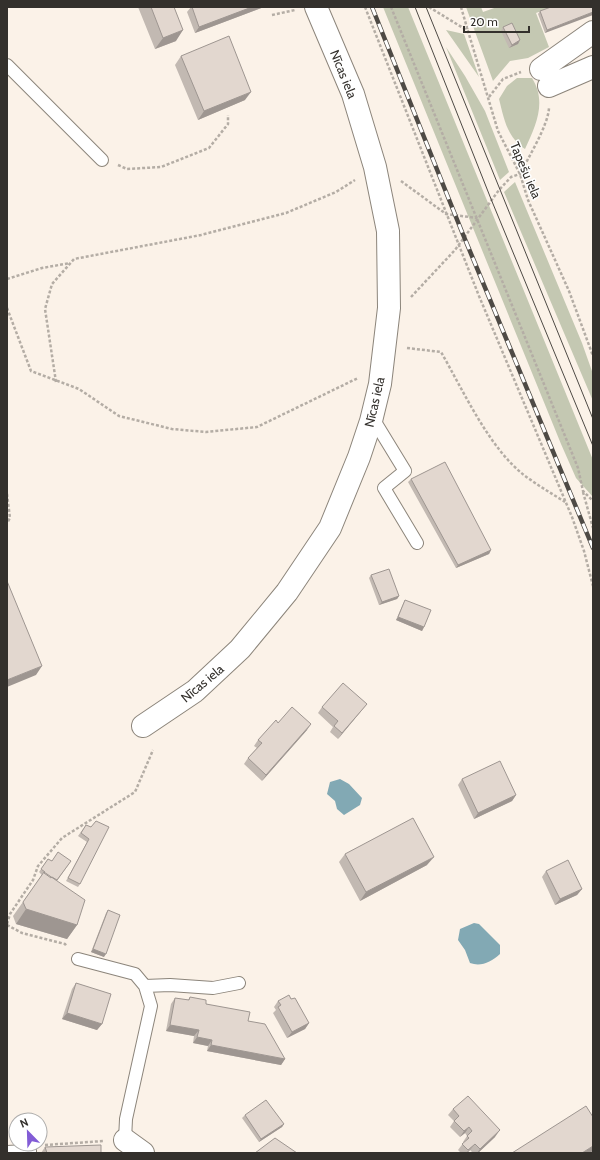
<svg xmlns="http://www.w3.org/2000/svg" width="600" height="1160" viewBox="0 0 600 1160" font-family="Cabin,sans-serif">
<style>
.green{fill:#c4c8b2}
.water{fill:#82a9b4}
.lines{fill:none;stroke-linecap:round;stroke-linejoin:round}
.lane-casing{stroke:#8c857b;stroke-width:14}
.street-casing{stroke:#8c857b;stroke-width:24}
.path{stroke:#b4ada5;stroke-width:2.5;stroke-dasharray:3 2;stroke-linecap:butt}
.lane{stroke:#fff;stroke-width:12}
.street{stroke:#fff;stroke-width:22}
.tram{stroke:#4e4a45;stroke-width:1}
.rail-casing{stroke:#4e4a45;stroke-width:4.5}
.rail{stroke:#fff;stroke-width:3;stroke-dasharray:9;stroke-linecap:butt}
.wall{fill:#c2b9b2}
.shaded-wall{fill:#9e9691}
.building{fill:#e2d7cf;stroke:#9e9691}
.labels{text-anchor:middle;stroke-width:3;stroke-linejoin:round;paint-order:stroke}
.street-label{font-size:13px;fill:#33302c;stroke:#fff}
</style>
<rect width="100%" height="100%" fill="#fbf2e8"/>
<path class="green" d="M 383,7 L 408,7 L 593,460 L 593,497 L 576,478 L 561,444 Z
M 466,7 L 481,7 L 483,12 L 497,7 L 552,7 L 536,13 L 549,47 L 528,58 L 510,61 L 493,81 Z
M 446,30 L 464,34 L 479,77 Z
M 446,47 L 465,76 L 485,111 L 509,172 L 500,180 Z
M 517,78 L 532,78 C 547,102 536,125 525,149 C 507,137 504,119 499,99 L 507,86 Z
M 515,182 L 582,343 L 593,374 L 593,401 L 504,192 Z"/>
<path class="water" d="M 340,779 L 349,784 L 362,798 L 360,805 L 344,815 L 337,809 L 335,801 L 327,794 L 330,782 Z
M 474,923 L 479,924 L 500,945 L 500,954 C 491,962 481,967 470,963 L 465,950 L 458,940 L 460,929 Z"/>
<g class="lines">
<defs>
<path id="lane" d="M 7,65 L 102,160
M 372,417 L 405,471 L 384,488 L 417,543
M 78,959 L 135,974 L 145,986 L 151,1006 L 126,1119 L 125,1140
M 145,986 L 170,985 L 213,988 L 239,983
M 7,1152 L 25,1151"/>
<path id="street" d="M 541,69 L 593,32
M 549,86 L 593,67
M 143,726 L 195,691 L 240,649 L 287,592 L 330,528 L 359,457 L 371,421 L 380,384 L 389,308 L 388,231 L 375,167 L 353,94 L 316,7
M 125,1140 L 143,1153
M 25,1151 L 25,1153"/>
</defs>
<use href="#lane" class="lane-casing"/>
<use href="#street" class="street-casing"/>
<path class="path" d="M 365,7 L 479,296 L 572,517 L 584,551 L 593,586
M 391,7 L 578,468 L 583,491 L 593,501
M 429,7 L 468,31 L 498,131 L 520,174 L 528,200 L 569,291 L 593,356
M 461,7 L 468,31
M 272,15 L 295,10
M 489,97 L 503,79 L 521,72
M 118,165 L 127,169 L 161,167 L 209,148 L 228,124 L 228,115
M 401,181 L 446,214 L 477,218
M 7,279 L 42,268 L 70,263
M 411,297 L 455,250 L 499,190 L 511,177 L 520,174 C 528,158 549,124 549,107
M 7,308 L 31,371 L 79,389 L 119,416 L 172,429 L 206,432 L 257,427 L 358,378
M 407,348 L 441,352 C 463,390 489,448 524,475 C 537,485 551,493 565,502
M 56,382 L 45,309 L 52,284 L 74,259 L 201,235 L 286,213 L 336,192 L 355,180
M 583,492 L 593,528
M 7,494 L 10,518 L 7,523
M 7,924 L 10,914 L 33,880 L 38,866 L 62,838 L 135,792 L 153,750
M 7,925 L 22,933 L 65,944 L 67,947
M 45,1145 L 104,1141"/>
<use href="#lane" class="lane"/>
<use href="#street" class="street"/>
<path class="tram" d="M 415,7 L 491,199 L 593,446
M 426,7 L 593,419"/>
<defs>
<path id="rail" d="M 372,7 L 462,232 L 593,548"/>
</defs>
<use href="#rail" class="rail-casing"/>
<use href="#rail" class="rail"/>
</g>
<path class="wall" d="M 138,7 L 174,7 L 176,41 L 155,49 Z
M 191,7 L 264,7 L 195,33 L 187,12 Z
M 593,7 L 545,33 L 538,14 L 540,11 Z
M 503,27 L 520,40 L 518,44 L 509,48 L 501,31 Z
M 181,56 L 245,100 L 198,120 L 175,65 Z
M 411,479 L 491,550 L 489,554 L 456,568 L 408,482 Z
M 371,575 L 399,596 L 397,599 L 379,605 L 369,578 Z
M 405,600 L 424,627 L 422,631 L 396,620 L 403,604 Z
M 367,704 L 362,710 L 338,739 L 330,732 L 333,727 L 318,713 L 322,707 Z
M 278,723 L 307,730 L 262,781 L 244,764 L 248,758 L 257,748 L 254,746 L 258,740 Z
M 462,779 L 516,795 L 512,801 L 474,819 L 458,785 Z
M 86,825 L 91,827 L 80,884 L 78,887 L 66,881 L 87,842 L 78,836 Z
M 345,854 L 427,865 L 360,901 L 339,862 Z
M 48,859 L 52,861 L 71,861 L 57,881 L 77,925 L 67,939 L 16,924 L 13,916 L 42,875 L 39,872 Z
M 546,871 L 582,889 L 577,895 L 555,905 L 542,877 Z
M 108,910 L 104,957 L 91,952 L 106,913 Z
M 76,983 L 102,1024 L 97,1030 L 62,1019 L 72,989 Z
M 190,997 L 248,1021 L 285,1059 L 281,1065 L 207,1051 L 208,1046 L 193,1043 L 194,1036 L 166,1031 L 171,1004 L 175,998 L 188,1000 Z
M 291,999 L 309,1023 L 305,1029 L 287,1038 L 273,1013 L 276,1010 L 274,1007 L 278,1001 Z
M 453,1109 L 495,1137 L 478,1153 L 473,1153 L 470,1150 L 467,1153 L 461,1153 L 458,1150 L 464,1142 L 463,1142 L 467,1136 L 465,1133 L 460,1137 L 450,1127 L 454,1121 L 448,1115 Z
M 245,1115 L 284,1124 L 282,1127 L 259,1142 L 242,1118 Z
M 45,1147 L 101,1153 L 41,1153 Z"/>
<path class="shaded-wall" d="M 252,7 L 264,7 L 195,33 L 199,27 Z
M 593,12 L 593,15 L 545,33 L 547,30 Z
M 183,30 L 176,41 L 155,49 L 163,38 Z
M 520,40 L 518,44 L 509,48 L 512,45 Z
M 251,92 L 245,100 L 198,120 L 204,111 Z
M 491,550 L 489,554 L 456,568 L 458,565 Z
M 399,596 L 397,599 L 379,605 L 382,602 Z
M 398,617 L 424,627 L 422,631 L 396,620 Z
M 42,666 L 36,675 L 7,687 L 7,680 Z
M 367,704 L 362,710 L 338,739 L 342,733 Z
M 311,724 L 307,730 L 262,781 L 266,775 Z
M 516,795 L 512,801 L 474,819 L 478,813 Z
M 434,857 L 427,865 L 360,901 L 366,892 Z
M 582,889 L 577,895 L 555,905 L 560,899 Z
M 26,909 L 77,925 L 67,939 L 16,924 Z
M 93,949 L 106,954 L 104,957 L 91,952 Z
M 67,1013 L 102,1024 L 97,1030 L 62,1019 Z
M 309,1023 L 305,1029 L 287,1038 L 292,1032 Z
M 170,1025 L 199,1030 L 194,1036 L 166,1031 Z
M 197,1037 L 212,1040 L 208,1046 L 193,1043 Z
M 211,1045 L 285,1059 L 281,1065 L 207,1051 Z
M 284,1124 L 282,1127 L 259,1142 L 261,1139 Z
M 469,1127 L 465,1133 L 460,1137 L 464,1131 Z
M 500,1130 L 495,1137 L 478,1153 L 477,1153 L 480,1149 Z
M 475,1144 L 470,1150 L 467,1153 L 466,1153 Z
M 593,1146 L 593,1151 L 590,1153 L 582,1153 Z"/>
<path class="building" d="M 151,7 L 174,7 L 183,30 L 163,38 Z
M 192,7 L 252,7 L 199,27 Z
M 551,7 L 593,7 L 593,12 L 547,30 L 540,11 Z
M 512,23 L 520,40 L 512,45 L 503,27 Z
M 229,36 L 251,92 L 204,111 L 181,56 Z
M 445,462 L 491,550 L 458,565 L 411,479 Z
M 389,569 L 399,596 L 382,602 L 371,575 Z
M 7,581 L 42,666 L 7,680 Z
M 405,600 L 431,610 L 424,627 L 398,617 Z
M 343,683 L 367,704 L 342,733 L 334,726 L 338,721 L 322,707 Z
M 292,707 L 311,724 L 266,775 L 248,758 L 262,743 L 258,740 L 276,720 L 278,723 Z
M 500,761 L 516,795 L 478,813 L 462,779 Z
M 413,818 L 434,857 L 366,892 L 345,854 Z
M 96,821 L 109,827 L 80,884 L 68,878 L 89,839 L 81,833 L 86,825 L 91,827 Z
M 58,852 L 71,861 L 57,880 L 52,877 L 51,878 L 44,873 L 45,872 L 41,869 L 48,859 L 52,861 Z
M 568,860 L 582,889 L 560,899 L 546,871 Z
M 44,872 L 85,900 L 77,925 L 26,909 L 23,902 Z
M 108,910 L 120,915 L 106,954 L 93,949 Z
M 76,983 L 111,994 L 102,1024 L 67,1013 Z
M 289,995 L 291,999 L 295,998 L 309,1023 L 292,1032 L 278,1007 L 281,1005 L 278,1001 Z
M 190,997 L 206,1000 L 206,1004 L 250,1012 L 248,1021 L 265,1024 L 285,1059 L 211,1045 L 212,1040 L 197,1037 L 199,1030 L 170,1025 L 175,998 L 189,1000 Z
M 468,1096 L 500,1130 L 480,1149 L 475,1144 L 468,1150 L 462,1144 L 469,1138 L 467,1136 L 472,1131 L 469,1127 L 464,1131 L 454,1121 L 459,1116 L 453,1109 Z
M 266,1100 L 284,1124 L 261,1139 L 245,1115 Z
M 586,1106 L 593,1117 L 593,1146 L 582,1153 L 512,1153 Z
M 275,1138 L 297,1153 L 255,1153 Z
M 101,1145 L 101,1153 L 47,1153 L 45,1147 Z"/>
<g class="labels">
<g class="street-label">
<text transform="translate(344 74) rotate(68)" y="5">Nīcas iela</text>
<text transform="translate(526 170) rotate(67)" y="5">Tapešu iela</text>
<text transform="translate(374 402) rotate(-77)" y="5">Nīcas iela</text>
<text transform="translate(202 683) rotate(-40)" y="5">Nīcas iela</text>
</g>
</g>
<rect width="600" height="1160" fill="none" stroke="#33302c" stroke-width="16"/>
<g transform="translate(28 1132) rotate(337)"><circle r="19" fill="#ffffff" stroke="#adacab"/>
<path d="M0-3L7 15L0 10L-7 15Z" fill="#825cd6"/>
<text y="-6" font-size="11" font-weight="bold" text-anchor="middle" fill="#33302c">N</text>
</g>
<path d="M464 26v6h65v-6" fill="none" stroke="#33302c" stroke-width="2"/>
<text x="470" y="26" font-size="12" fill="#33302c" stroke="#ffffff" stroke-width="3" paint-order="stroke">20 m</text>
</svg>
